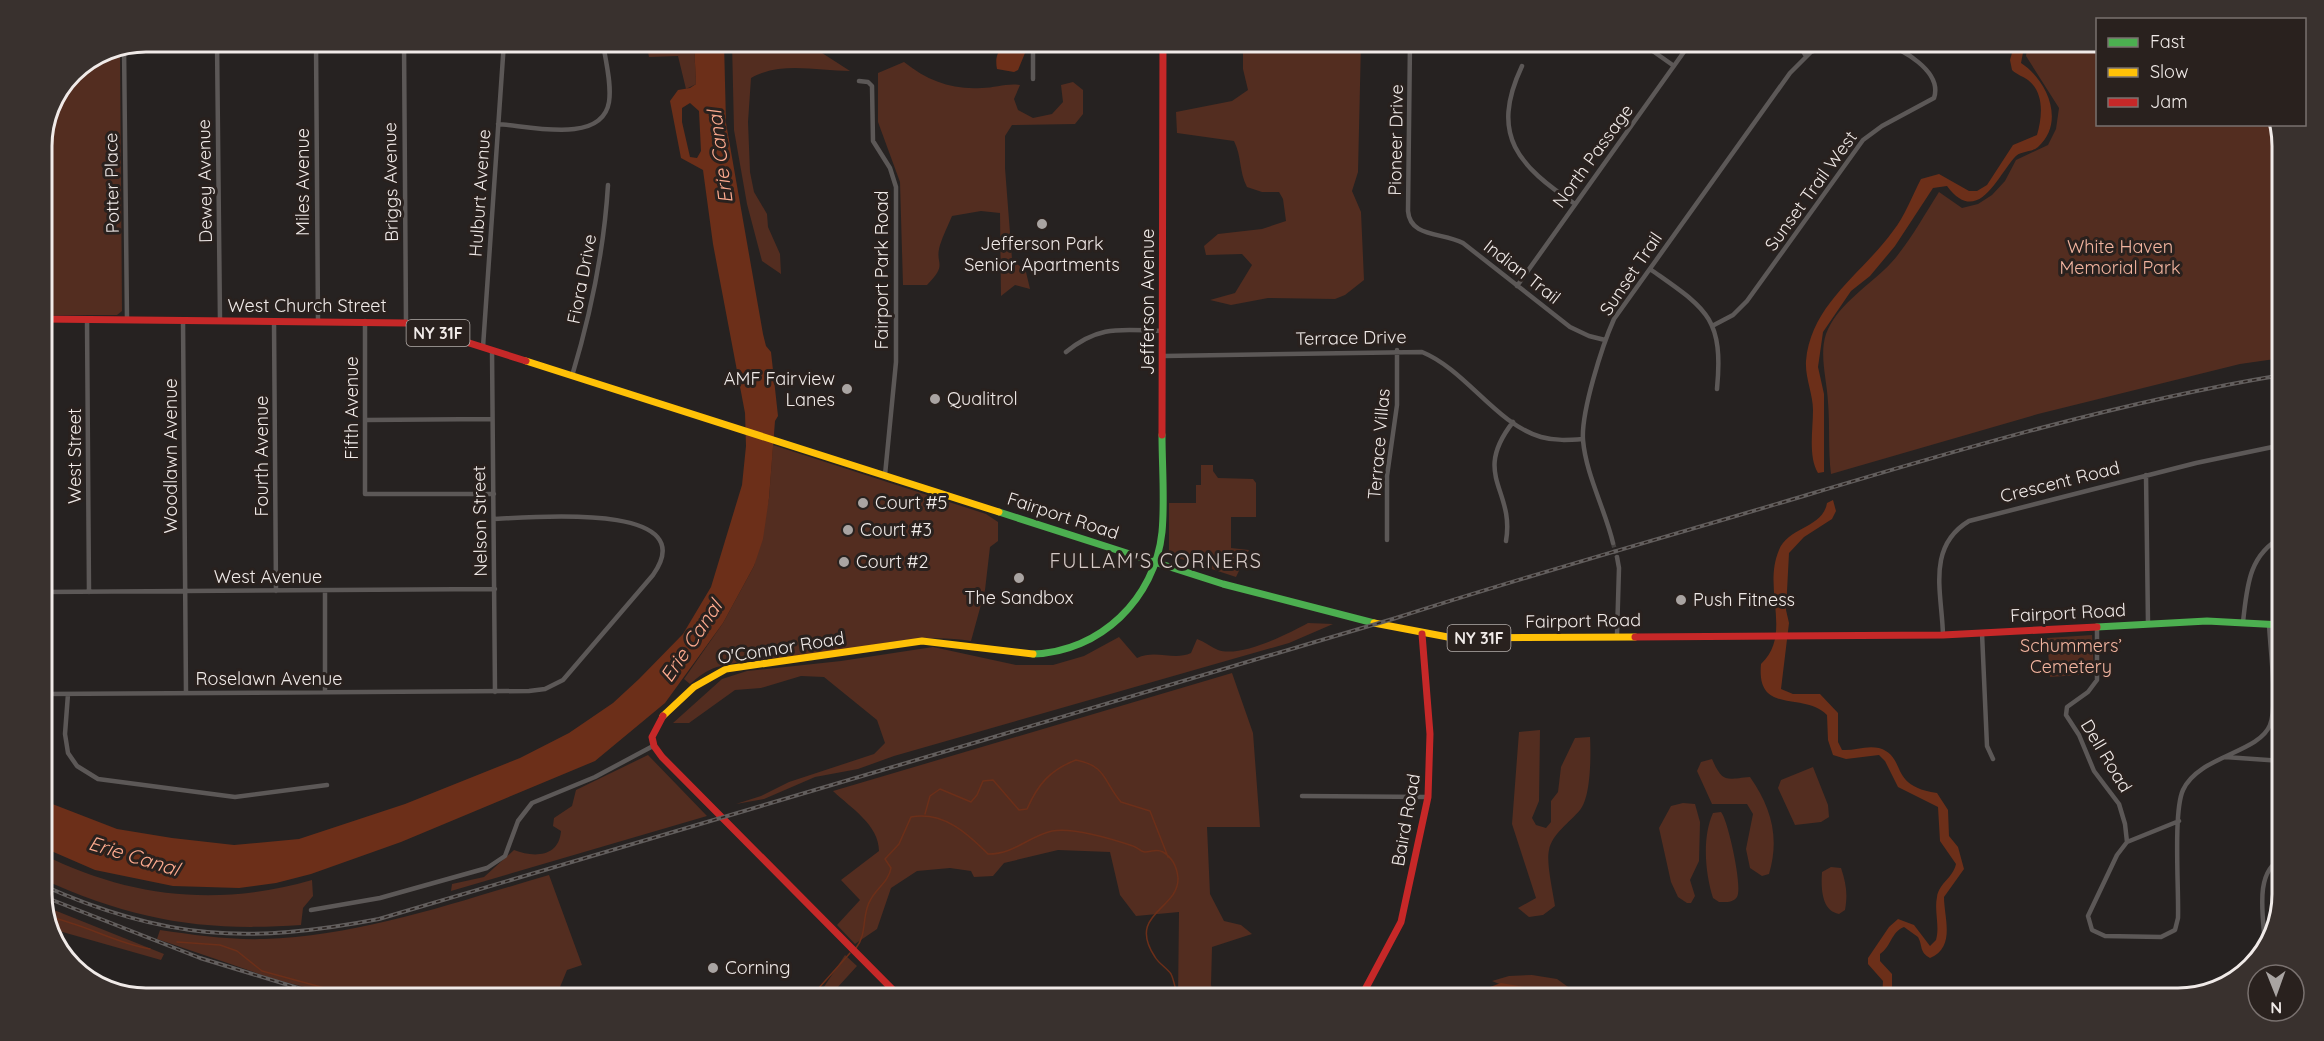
<svg xmlns="http://www.w3.org/2000/svg" width="2324" height="1041" viewBox="0 0 2324 1041" font-family="Quicksand,sans-serif">
<style>
.green{fill:#532d20}
.water{fill:#6c2f19;fill-rule:evenodd}
.lines{fill:none;stroke-linecap:round;stroke-linejoin:round}
.stream{stroke:#6c2f19;stroke-width:1.5}
.street-tunnel{stroke:#44403f;stroke-width:4.5;stroke-dasharray:4.5 2;stroke-linecap:butt}
.street{stroke:#5c5857;stroke-width:4.5}
.fast{stroke:#4caf50;stroke-width:7}
.slow{stroke:#ffc107;stroke-width:7}
.jam{stroke:#c62828;stroke-width:7}
.rail-casing{stroke:#625e5d;stroke-width:4}
.rail{stroke:#29211e;stroke-width:1.5;stroke-dasharray:4.5;stroke-linecap:butt}
.poi-dot{fill:#a9a4a2;stroke:#29211e;stroke-width:2}
.labels{text-anchor:middle;stroke-width:6;stroke-linejoin:round;paint-order:stroke}
.shield{fill:#29211e;stroke:#b4aeab;stroke-width:1.5}
.shield-label{font-size:16px;font-weight:bold;fill:#f0eae8}
.street-label{font-size:18px;fill:#f0eae8;stroke:#29211e}
.poi-label{font-size:18px;fill:#f0eae8;stroke:#29211e;text-anchor:start}
.park-label{font-size:18px;fill:#f3b5a0;stroke:#29211e}
.water-label{font-size:20px;font-style:italic;fill:#feab8f;stroke:#29211e}
.neighbourhood-label{font-size:20px;letter-spacing:1.5px;fill:#d5c9c6;stroke:#29211e}
.rim{fill:none;stroke:#f0eae8;stroke-width:3}
</style>
<rect width="100%" height="100%" fill="#262221"/>
<path class="green" d="M 646,42 L 694,42 L 696,84 L 686,89 L 678,56 L 649,57 Z
M 732,42 L 805,42 L 850,71 C 818,71 780,61 751,78 L 748,122 L 750,172 L 754,192 L 767,214 L 768,227 L 780,254 L 781,274 L 762,261 L 747,204 L 734,130 Z
M 1254,42 L 1361,42 L 1358,172 L 1352,191 L 1361,212 L 1364,280 L 1345,295 L 1335,299 L 1268,298 L 1231,305 L 1210,300 L 1235,293 L 1252,265 L 1242,254 L 1206,255 L 1204,246 L 1218,234 L 1262,229 L 1286,221 L 1283,199 L 1279,192 L 1262,192 L 1247,187 C 1239,172 1242,157 1234,141 L 1177,133 L 1176,112 L 1232,101 L 1248,90 L 1243,69 L 1243,52 Z
M 2028,42 L 2097,42 L 2098,124 L 2277,125 L 2282,140 L 2282,358 L 2240,364 L 2038,414 L 1831,474 C 1828,449 1830,426 1828,402 C 1827,380 1819,355 1826,334 C 1837,306 1864,289 1884,270 C 1905,251 1924,215 1939,192 L 1962,208 L 1978,204 L 1992,195 L 2005,181 L 2016,160 L 2048,145 L 2056,129 L 2059,108 L 2026,56 Z
M 120,47 L 122,311 L 117,315 L 42,315 L 42,140 L 73,72 L 107,50 Z
M 904,62 C 928,81 952,90 982,88 C 995,88 1007,83 1020,85 L 1014,99 L 1018,110 L 1033,118 L 1052,114 L 1063,102 L 1061,85 L 1073,82 L 1083,90 L 1083,114 L 1075,124 L 1012,125 L 1005,136 L 1005,168 L 1012,259 L 1026,272 L 1030,289 L 1015,285 L 1001,296 L 1000,213 L 981,211 L 952,216 C 948,226 943,235 940,245 C 934,265 949,263 927,285 L 903,285 L 900,182 L 878,122 L 878,73 Z
M 773,445 L 986,514 L 998,522 L 998,541 L 990,547 L 985,590 L 971,641 C 917,632 866,648 813,655 C 781,659 747,658 717,667 C 707,670 698,677 690,684 L 684,679 L 723,623 L 754,566 L 769,498 Z
M 1201,465 L 1213,465 L 1213,471 L 1218,478 L 1253,479 L 1256,483 L 1256,517 L 1231,517 L 1231,548 L 1249,550 L 1236,577 L 1169,555 L 1169,503 L 1196,503 L 1196,485 L 1201,485 Z
M 1308,623 L 1333,624 L 1289,643 L 894,756 L 858,769 L 815,777 L 764,799 L 736,804 L 761,796 L 789,782 L 874,754 L 885,743 L 877,720 L 824,677 L 801,676 L 761,688 L 735,690 L 689,723 L 673,723 L 722,679 L 747,671 L 841,661 L 933,647 L 1016,665 L 1053,665 L 1084,656 L 1119,637 L 1137,658 C 1156,649 1173,661 1191,653 L 1197,639 C 1205,642 1211,647 1218,650 C 1240,658 1288,634 1308,623 Z
M 2092,635 L 2094,674 L 2050,677 L 2047,638 Z
M 1232,673 L 1253,733 L 1260,827 L 1207,827 L 1210,894 L 1224,921 L 1241,925 L 1252,934 L 1212,947 L 1211,985 L 1215,999 L 1178,999 L 1179,912 L 1136,916 L 1120,895 L 1110,852 L 1058,850 L 1004,863 L 993,876 L 974,877 L 971,871 L 950,868 L 917,871 L 891,888 L 877,929 L 855,944 L 837,925 L 860,900 L 841,880 L 879,851 C 879,825 851,808 833,791 Z
M 1540,730 L 1539,801 L 1532,818 L 1536,825 L 1546,828 L 1551,822 L 1551,801 L 1558,792 L 1561,767 L 1575,738 L 1590,737 C 1591,755 1591,797 1580,810 C 1569,823 1552,834 1549,850 C 1546,863 1553,892 1555,906 L 1543,915 L 1529,917 L 1518,908 L 1536,898 L 1512,824 L 1519,732 Z
M 648,755 L 707,816 L 451,891 L 452,884 L 484,877 L 514,850 C 534,858 559,857 561,831 L 553,826 L 554,818 L 572,806 L 576,790 Z
M 1712,759 C 1723,784 1726,779 1750,777 C 1771,807 1780,837 1769,874 L 1762,876 L 1750,868 L 1746,849 L 1753,814 L 1747,804 L 1712,804 L 1697,771 L 1701,762 Z
M 1813,767 L 1828,805 L 1829,817 L 1821,822 L 1795,825 L 1778,788 L 1781,780 Z
M 1683,803 L 1695,804 L 1700,822 L 1699,861 L 1690,880 L 1695,896 L 1691,903 L 1687,903 L 1678,897 L 1671,882 L 1659,828 L 1671,806 Z
M 1721,812 C 1728,820 1743,888 1737,897 C 1733,903 1725,902 1719,902 L 1713,898 C 1705,873 1702,837 1713,813 Z
M 42,854 C 130,898 218,907 312,880 L 313,896 L 303,908 L 301,925 C 202,932 133,920 42,879 Z
M 1831,867 L 1841,868 C 1846,883 1848,894 1845,910 L 1839,914 C 1821,911 1821,887 1822,872 Z
M 549,875 L 582,965 L 567,970 L 558,992 L 538,999 L 352,999 L 277,980 L 157,939 L 160,930 C 194,935 229,940 264,939 C 362,936 456,902 549,875 Z
M 44,906 L 164,954 L 161,960 L 52,929 Z
M 845,955 L 857,966 L 827,999 L 816,999 Z
M 1532,975 L 1557,979 L 1585,999 L 1536,999 L 1492,981 L 1509,976 Z"/>
<path class="water" d="M 694,42 L 724,42 L 726,123 L 763,334 L 766,346 L 771,352 L 778,416 L 775,421 L 769,498 L 763,539 L 754,566 L 723,623 L 665,703 L 595,761 L 401,842 L 311,874 L 276,883 L 239,888 L 173,886 L 95,870 L 42,847 L 42,800 L 117,829 L 172,838 L 234,845 L 299,839 L 405,804 L 520,758 L 569,733 L 613,703 L 639,679 L 683,634 L 711,587 L 742,485 L 746,446 L 745,413 L 713,244 L 703,170 L 681,158 L 670,101 L 678,90 L 690,88 L 696,84 ZM 690,103 L 699,111 L 701,151 L 697,158 L 690,157 L 682,122 L 682,108 Z
M 1023,42 L 1025,53 L 1018,70 L 1014,72 L 997,69 C 993,49 1006,42 1023,42 Z
M 2015,42 L 2025,42 L 2021,63 C 2047,80 2066,122 2038,147 C 2031,153 2020,150 2014,158 C 1996,179 1977,226 1947,186 L 1933,188 L 1895,246 L 1870,276 L 1851,291 L 1823,332 L 1818,367 L 1824,394 L 1824,472 L 1818,473 C 1808,456 1813,430 1813,410 C 1813,394 1805,378 1806,361 C 1811,304 1862,274 1893,231 C 1905,216 1912,196 1921,179 L 1939,174 L 1969,191 L 1977,191 L 1987,185 L 2013,145 L 2037,135 C 2042,118 2045,93 2028,80 C 2023,76 2017,75 2012,70 L 2010,60 Z
M 1833,500 L 1836,511 L 1832,519 L 1804,537 L 1789,553 L 1786,610 L 1789,623 L 1781,689 L 1793,694 L 1820,694 L 1838,713 L 1838,742 L 1842,750 C 1854,751 1866,745 1879,748 C 1908,757 1887,786 1937,793 L 1948,810 L 1949,836 L 1958,847 L 1964,869 L 1944,897 C 1944,918 1956,947 1930,958 C 1919,952 1923,946 1918,937 L 1904,927 C 1891,932 1891,947 1880,954 L 1880,961 L 1892,974 L 1892,999 L 1882,999 L 1883,981 L 1868,964 L 1868,958 L 1889,927 L 1898,919 L 1914,925 L 1930,946 L 1936,940 C 1940,926 1934,911 1937,897 C 1939,883 1953,878 1956,864 L 1940,841 L 1938,807 L 1898,787 L 1885,761 L 1879,755 L 1846,759 L 1833,755 L 1828,740 L 1827,715 C 1803,691 1756,716 1761,664 C 1793,634 1762,590 1779,550 C 1788,527 1823,528 1827,503 Z
M 1501,983 L 1566,994 L 1574,999 L 1494,992 L 1481,999 L 1473,999 L 1479,991 Z"/>
<g class="lines">
<path class="stream" d="M 925,814 L 930,796 L 940,789 L 971,802 L 977,795 L 983,781 L 993,780 L 1019,810 L 1027,809 C 1038,784 1050,770 1076,760 C 1107,766 1103,781 1121,802 L 1150,811 L 1168,857
M 48,917 C 83,923 114,943 150,949
M 177,942 L 220,945 L 237,951 L 262,971 L 365,999
M 856,948 C 868,933 861,914 871,899 C 877,888 889,881 891,868 L 885,859 L 899,844 L 911,817 C 943,811 967,833 988,854 C 1015,854 1029,836 1052,831 C 1074,827 1112,839 1133,846 C 1137,847 1141,852 1145,852 C 1152,852 1156,848 1163,852 C 1173,858 1177,867 1178,878 C 1179,910 1126,913 1155,957 C 1159,964 1167,968 1171,974 C 1175,982 1175,993 1180,999
M 809,999 L 850,953"/>
<path class="street-tunnel" d="M 1613,543 L 1617,557"/>
<path class="street" d="M 217,42 L 220,321
M 316,42 L 318,322
M 404,42 L 406,323
M 1410,42 L 1408,211 C 1410,238 1443,232 1463,243 L 1570,327 L 1589,336 L 1605,340
M 1640,42 L 1674,66
M 1797,42 L 1806,56
M 124,46 L 127,320
M 1522,66 C 1489,136 1519,166 1575,204
M 1033,79 L 1033,42
M 859,81 L 868,82 L 872,86 L 873,141 L 890,168 L 896,187 L 896,362 L 885,475
M 498,124 C 529,126 602,145 609,102 C 612,83 605,60 603,42
M 1650,269 C 1705,308 1724,316 1717,389
M 1517,286 L 1691,42
M 87,319 L 89,592
M 183,320 L 186,693
M 274,321 L 276,591
M 365,321 L 365,494 L 494,494
M 1714,325 L 1733,315 L 1747,301 L 1863,140 L 1882,126 L 1934,98 C 1943,71 1901,48 1880,42
M 483,347 L 504,42
M 492,350 L 495,692
M 1066,352 C 1100,324 1122,330 1163,331
M 1164,356 L 1422,352 C 1466,370 1496,424 1541,437 C 1555,441 1569,440 1583,439
M 572,376 C 591,313 604,251 608,185
M 366,420 L 492,419
M 2146,475 L 2148,623
M 1387,540 L 1387,476 L 1397,405 L 1397,350
M 1506,541 C 1515,489 1471,476 1513,422
M 1613,543 C 1605,509 1586,475 1583,440 C 1581,412 1602,346 1614,319 L 1790,73 L 1811,52 L 1839,42
M 1617,557 L 1619,568 L 1617,635
M 325,591 L 325,692
M 42,592 L 495,589
M 2243,622 C 2247,588 2248,555 2282,537
M 2097,626 L 2097,680 L 2088,692 L 2067,707 L 2066,715 L 2079,735 L 2094,771 L 2119,804 L 2125,824 L 2127,842
M 1982,633 L 1987,746 L 1993,759
M 1943,635 C 1942,593 1926,547 1969,521 L 2196,463 L 2282,445
M 42,694 L 529,691 L 545,689 L 563,680 L 653,575 C 706,500 525,518 494,519
M 68,694 L 65,734 L 68,753 L 77,766 L 98,779 L 235,797 L 327,785
M 2225,757 L 2282,761
M 1302,796 L 1428,797
M 2179,821 L 2127,842 L 2117,855 L 2088,916 L 2092,930 L 2105,936 L 2161,937 L 2175,930 L 2178,918 C 2179,890 2173,812 2183,790 C 2198,756 2259,753 2270,725 C 2278,705 2270,648 2269,624
M 311,910 L 380,898 L 487,868 L 505,856 L 518,821 L 532,803 L 595,777 L 653,746
M 2265,946 C 2264,920 2253,871 2282,859"/>
<path class="fast" d="M 999,512 L 1223,584 L 1374,623
M 2097,627 L 2207,621 L 2282,625
M 1033,654 C 1100,652 1155,599 1162,532 C 1165,500 1162,467 1162,435"/>
<path class="slow" d="M 526,361 L 999,512
M 1374,623 L 1453,638 L 1635,637
M 663,716 L 694,687 L 726,669 L 922,641 L 1033,654"/>
<path class="jam" d="M 42,319 L 406,323 L 526,361
M 1162,435 L 1163,42
M 1635,637 L 1943,635 L 2097,627
M 663,716 L 652,737 L 654,746 L 662,757 L 902,999
M 1360,999 L 1401,922 L 1428,797 L 1430,734 L 1422,634"/>
<defs>
<path id="rail" d="M 42,885 C 164,940 249,944 379,919 L 1396,618 C 1532,574 1670,536 1807,495 C 1964,448 2120,402 2282,375
M 42,896 L 200,958 L 334,999"/>
</defs>
<use href="#rail" class="rail-casing"/>
<use href="#rail" class="rail"/>
</g>
<g class="poi-dot">
<circle cx="1042" cy="224" r="6"/>
<circle cx="847" cy="389" r="6"/>
<circle cx="935" cy="399" r="6"/>
<circle cx="863" cy="503" r="6"/>
<circle cx="848" cy="530" r="6"/>
<circle cx="844" cy="562" r="6"/>
<circle cx="1019" cy="578" r="6"/>
<circle cx="1681" cy="600" r="6"/>
<circle cx="713" cy="968" r="6"/>
</g>
<g class="labels">
<g class="shield">
<rect x="406.5" y="320" width="63" height="26" rx="4.5"/>
<rect x="1447.5" y="625" width="63" height="26" rx="4.5"/>
</g>
<g class="shield-label">
<text x="438" y="339">NY 31F</text>
<text x="1479" y="644">NY 31F</text>
</g>
<g class="street-label">
<text transform="translate(1396 140) rotate(-89)" y="6">Pioneer Drive</text>
<text transform="translate(1593 156) rotate(-54)" y="6">North Passage</text>
<text transform="translate(205 181) rotate(-91)" y="6">Dewey Avenue</text>
<text transform="translate(303 182) rotate(-90)" y="6">Miles Avenue</text>
<text transform="translate(391 182) rotate(-91)" y="6">Briggs Avenue</text>
<text transform="translate(112 183) rotate(-91)" y="6">Potter Place</text>
<text transform="translate(1811 191) rotate(-54)" y="6">Sunset Trail West</text>
<text transform="translate(480 193) rotate(-86)" y="6">Hulburt Avenue</text>
<text transform="translate(882 270) rotate(-90)" y="6">Fairport Park Road</text>
<text transform="translate(1522 272) rotate(38)" y="6">Indian Trail</text>
<text transform="translate(1631 274) rotate(-56)" y="6">Sunset Trail</text>
<text transform="translate(582 279) rotate(-79)" y="6">Fiora Drive</text>
<text transform="translate(1148 302) rotate(-90)" y="6">Jefferson Avenue</text>
<text x="307" y="312">West Church Street</text>
<text transform="translate(1351 338) rotate(-1)" y="6">Terrace Drive</text>
<text transform="translate(352 408) rotate(-90)" y="6">Fifth Avenue</text>
<text transform="translate(1379 444) rotate(-85)" y="6">Terrace Villas</text>
<text transform="translate(75 456) rotate(-90)" y="6">West Street</text>
<text transform="translate(171 456) rotate(-90)" y="6">Woodlawn Avenue</text>
<text transform="translate(262 456) rotate(-90)" y="6">Fourth Avenue</text>
<text transform="translate(2060 482) rotate(-14)" y="6">Crescent Road</text>
<text transform="translate(1063 516) rotate(18)" y="6">Fairport Road</text>
<text transform="translate(480 521) rotate(-91)" y="6">Nelson Street</text>
<text x="268" y="583">West Avenue</text>
<text transform="translate(2068 613) rotate(-3)" y="6">Fairport Road</text>
<text transform="translate(1583 621) rotate(-1)" y="6">Fairport Road</text>
<text transform="translate(781 648) rotate(-9)" y="6">O'Connor Road</text>
<text x="269" y="685">Roselawn Avenue</text>
<text transform="translate(2106 756) rotate(59)" y="6">Dell Road</text>
<text transform="translate(1406 820) rotate(-80)" y="6">Baird Road</text>
</g>
<g class="poi-label">
<text x="1042" y="250" text-anchor="middle">Jefferson Park<tspan x="1042" dy="21">Senior Apartments</tspan></text>
<text x="835" y="385" text-anchor="end">AMF Fairview<tspan x="835" dy="21">Lanes</tspan></text>
<text x="947" y="405">Qualitrol</text>
<text x="875" y="509">Court #5</text>
<text x="860" y="536">Court #3</text>
<text x="856" y="568">Court #2</text>
<text x="1019" y="604" text-anchor="middle">The Sandbox</text>
<text x="1693" y="606">Push Fitness</text>
<text x="725" y="974">Corning</text>
</g>
<g class="park-label">
<text x="2120" y="253">White Haven<tspan x="2120" dy="21">Memorial Park</tspan></text>
<text x="2071" y="652">Schummers’<tspan x="2071" dy="21">Cemetery</tspan></text>
</g>
<g class="water-label">
<text transform="translate(720 157) rotate(-97)" y="7">Erie Canal</text>
<text transform="translate(691 641) rotate(-56)" y="7">Erie Canal</text>
<text transform="translate(134 856) rotate(17)" y="7">Erie Canal</text>
</g>
<g class="neighbourhood-label">
<text x="1156" y="568">FULLAM'S CORNERS</text>
</g>
</g>
<path d="M0 0H2324V1041H0ZM146 52H2178A94 94 0 0 1 2272 146V894A94 94 0 0 1 2178 988H146A94 94 0 0 1 52 894V146A94 94 0 0 1 146 52Z" fill="#39312e" fill-rule="evenodd"/>
<path class="rim" d="M146 52H2178A94 94 0 0 1 2272 146V894A94 94 0 0 1 2178 988H146A94 94 0 0 1 52 894V146A94 94 0 0 1 146 52Z"/>
<rect x="2096" y="18" width="210" height="108" fill="#29211e" stroke="#79716f" stroke-width="1.5"/>
<rect x="2108" y="38" width="30" height="9" fill="#4caf50" stroke="#79716f" stroke-width="1.5"/>
<text x="2150" y="48" font-size="18" fill="#f0eae8">Fast</text>
<rect x="2108" y="68" width="30" height="9" fill="#ffc107" stroke="#79716f" stroke-width="1.5"/>
<text x="2150" y="78" font-size="18" fill="#f0eae8">Slow</text>
<rect x="2108" y="98" width="30" height="9" fill="#c62828" stroke="#79716f" stroke-width="1.5"/>
<text x="2150" y="108" font-size="18" fill="#f0eae8">Jam</text>
<g transform="translate(2276 993) rotate(179)"><circle r="28" fill="#29211e" stroke="#79716f" stroke-width="1.5"/>
<path d="M0-4.5L10 22L0 15L-10 22Z" fill="#a9a4a2"/>
<text y="-9" font-size="16" font-weight="bold" text-anchor="middle" fill="#f0eae8">N</text>
</g>
</svg>
